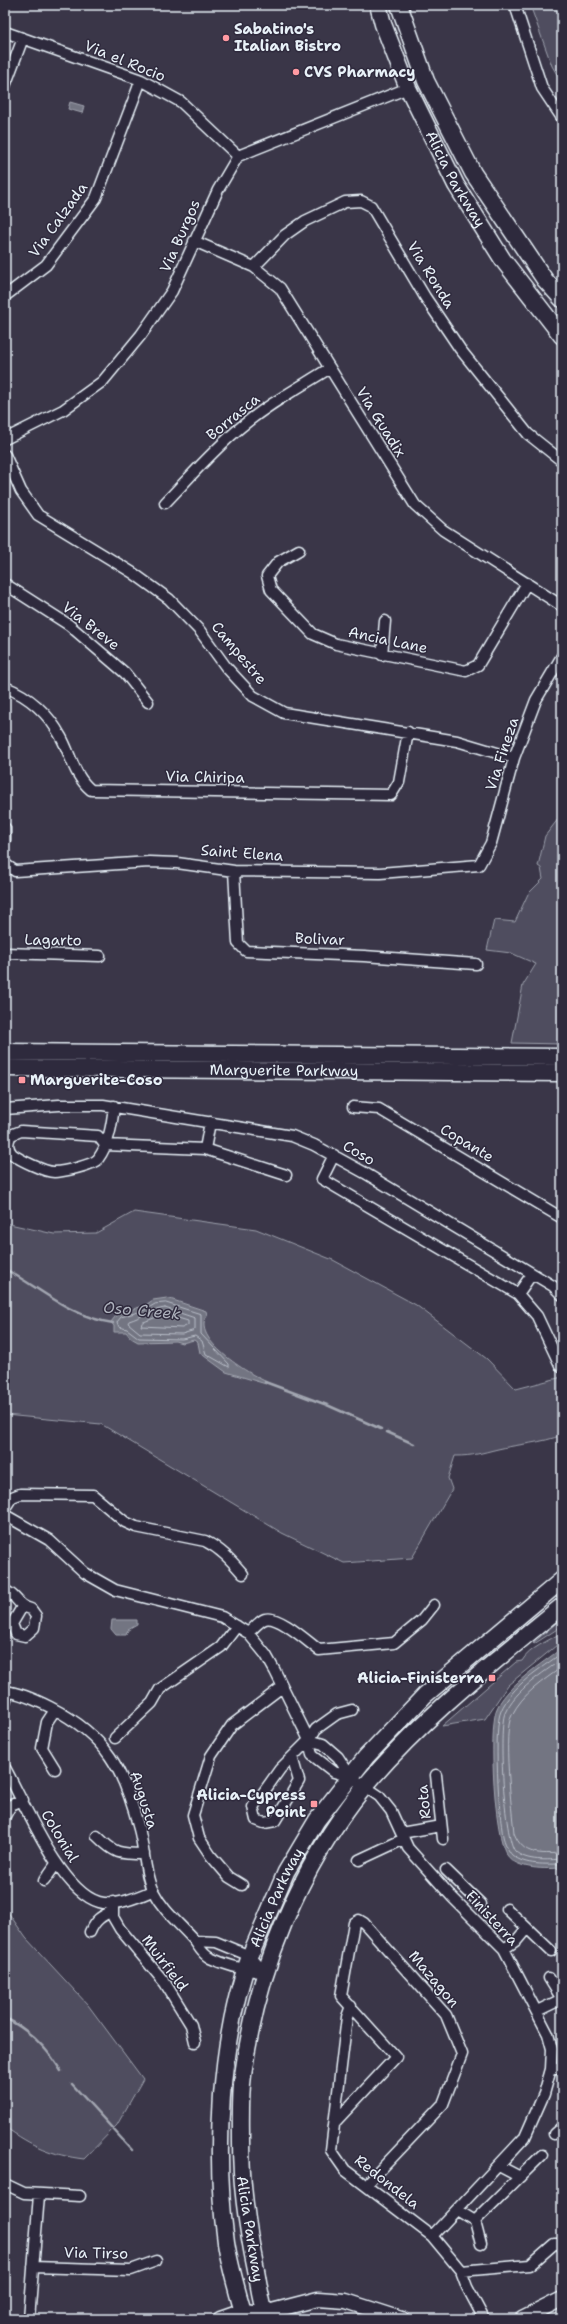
<svg xmlns="http://www.w3.org/2000/svg" width="567" height="2324" viewBox="0 0 567 2324" font-family="'Shantell Sans',sans-serif">
<style>
.green{fill:#504e5f;stroke:#9ca0ac}
.water{fill:#737482;stroke:#a2a6b1}
.lines{fill:none;stroke-linecap:round;stroke-linejoin:round}
.shore{stroke:#b9bfc9;stroke-width:1}
.stream{stroke:#a2a6b1;stroke-width:2.5}
.street-casing{stroke:#e8f1f8;stroke-width:13}
.secondary-casing{stroke:#e8f1f8;stroke-width:17}
.primary-casing{stroke:#e8f1f8;stroke-width:19}
.street{stroke:#2f2a3d;stroke-width:10}
.secondary{stroke:#2f2a3d;stroke-width:14}
.primary{stroke:#2f2a3d;stroke-width:16}
.poi-dot{fill:#ff9aa2;stroke:#2f2a3d;stroke-width:1.5}
.labels{text-anchor:middle;stroke-width:3;stroke-linejoin:round;paint-order:stroke}
.poi-label{font-size:15px;font-weight:bold;fill:#e8f1f8;stroke:#2f2a3d;text-anchor:start}
.street-label{font-size:15px;fill:#e8f1f8;stroke:#2f2a3d}
.water-label{font-size:16px;font-style:italic;fill:#aeb2bd;stroke:#2f2a3d}
</style>
<rect width="100%" height="100%" fill="#3a3648"/>
<filter id="ink" filterUnits="userSpaceOnUse"><feTurbulence type="fractalNoise" baseFrequency=".025" numOctaves="2"/><feDisplacementMap in="SourceGraphic" scale="8" xChannelSelector="R" yChannelSelector="G"/><feConvolveMatrix kernelMatrix="1 2 1 2 8 2 1 2 1" color-interpolation-filters="sRGB"/></filter>
<g filter="url(#ink)">
<path class="green" d="M 530,5 L 562,5 L 562,83 L 552,66 Z
M 562,814 L 562,1044 L 512,1043 L 523,985 L 536,964 L 511,953 L 487,950 L 494,920 L 515,922 L 528,894 L 543,879 L 541,868 L 538,866 L 545,836 Z
M 134,1212 L 256,1229 L 333,1260 L 416,1305 L 487,1359 L 516,1389 L 562,1377 L 562,1435 C 542,1443 519,1444 498,1449 C 481,1453 474,1456 455,1456 L 448,1478 L 452,1489 L 412,1558 L 344,1563 L 282,1533 L 101,1424 L 5,1415 L 5,1223 L 54,1234 L 96,1233 Z
M 562,1618 L 562,1626 L 534,1644 L 533,1643 Z
M 562,1632 L 562,1641 L 508,1685 L 485,1719 L 442,1726 L 516,1662 L 522,1661 C 529,1648 549,1641 562,1632 Z
M 5,1908 L 26,1938 L 88,2005 L 143,2079 L 117,2125 L 84,2159 C 51,2155 32,2146 5,2127 Z"/>
<path class="water" d="M 70,102 L 84,106 L 82,113 L 68,109 Z
M 167,1298 L 206,1311 L 207,1315 C 190,1339 249,1374 267,1382 L 266,1384 L 226,1372 L 200,1353 L 198,1343 L 194,1340 L 182,1343 L 175,1341 L 138,1342 L 131,1338 L 126,1332 L 114,1332 L 114,1326 L 111,1322 L 118,1313 L 144,1306 L 153,1300 Z
M 112,1620 L 137,1620 L 137,1625 L 128,1630 L 126,1635 L 116,1635 L 111,1629 Z
M 562,1648 L 562,1868 C 546,1869 517,1870 507,1855 C 494,1836 489,1734 496,1711 C 504,1687 543,1663 562,1648 Z"/>
<g class="lines">
<path class="shore" d="M 166,1303 L 201,1314 L 201,1334 L 229,1364 L 229,1367 L 206,1354 L 202,1341 L 195,1336 L 182,1339 L 139,1338 L 127,1329 L 119,1327 L 117,1322 L 121,1317 L 145,1310 L 155,1304 Z
M 165,1308 L 195,1318 L 195,1330 L 182,1334 L 140,1333 L 128,1323 L 129,1321 C 142,1317 153,1309 165,1308 Z
M 165,1314 L 188,1321 L 188,1325 L 182,1328 L 141,1326 L 142,1323 Z
M 562,1653 C 540,1669 512,1685 501,1711 C 493,1728 499,1816 503,1836 C 504,1841 508,1851 512,1855 C 525,1866 546,1864 562,1864
M 562,1659 C 542,1674 516,1689 505,1713 C 498,1730 504,1838 515,1851 C 526,1862 548,1860 562,1859
M 562,1667 C 543,1681 523,1693 512,1715 C 502,1732 512,1810 514,1833 C 523,1856 540,1854 562,1853"/>
<path class="stream" d="M 5,1269 C 40,1288 72,1318 113,1323
M 265,1382 L 327,1405 L 381,1429
M 387,1432 L 414,1444
M 5,2018 C 30,2030 47,2048 61,2071
M 72,2084 L 132,2150"/>
<defs>
<path id="street" d="M 515,5 L 542,88 L 562,118
M 5,32 L 141,80 L 181,102 L 238,156
M 5,86 L 23,38
M 194,241 L 254,267 L 280,288 L 415,505 L 443,530 L 562,606
M 254,267 L 285,235 L 305,221 L 345,202 L 361,201 L 371,206 L 425,297 L 460,349 L 528,434 L 562,461
M 5,296 L 46,265 L 96,198 L 141,80
M 5,439 L 63,410 L 103,381 L 141,335 L 172,291 L 218,190 L 238,156 L 408,88
M 5,455 L 21,491 L 38,515 L 133,573 L 169,599 L 200,631 L 226,667 L 253,696 L 284,713 L 457,741 L 514,758
M 165,503 C 190,477 213,450 241,427 C 268,404 300,387 330,368
M 299,550 L 278,562 L 267,576 L 271,590 L 313,634 L 336,644 L 466,671 L 478,665 L 527,583
M 5,584 L 69,625 L 125,673 L 148,702
M 382,655 L 385,621
M 5,687 C 29,696 49,714 61,737 C 71,755 74,776 91,790 L 391,795 L 399,782 L 408,732
M 5,828 L 5,840
M 5,864 L 15,871 L 149,862 L 177,863 L 234,871 L 380,873 L 479,865 L 491,843 L 514,758 L 536,700 L 562,656
M 234,871 L 238,943 L 246,951 L 364,956 L 476,964
M 5,953 L 100,956
M 353,1107 L 379,1109 L 562,1218
M 5,1109 L 59,1105 L 103,1105 L 292,1136 L 314,1145 L 365,1173 L 553,1286 L 562,1295
M 105,1145 L 98,1136 L 21,1131 L 11,1135 C 7,1143 7,1147 12,1154 C 20,1160 45,1172 54,1172 C 63,1172 93,1165 98,1159 C 109,1144 112,1124 114,1106
M 105,1145 L 205,1149 L 286,1175
M 205,1149 L 210,1122
M 334,1155 L 322,1179 L 518,1294 L 537,1316 L 561,1367
M 518,1294 L 532,1274
M 5,1508 L 12,1497 L 20,1494 L 93,1495 L 125,1522 L 136,1527 L 205,1541 C 221,1549 231,1560 243,1574
M 5,1515 L 49,1540 L 85,1573 L 115,1590 L 222,1617 L 248,1633 L 266,1655 L 275,1671 L 309,1740 L 312,1755 L 334,1772 L 351,1777
M 5,1591 C 17,1594 16,1606 31,1609 L 36,1616 L 34,1628 L 25,1636 L 16,1634 L 12,1624 L 22,1607
M 248,1633 C 253,1629 259,1621 265,1619 C 279,1615 308,1642 319,1650 L 394,1643 L 422,1620 L 434,1605
M 5,1691 C 21,1693 36,1700 50,1707 C 107,1736 124,1770 139,1829 C 144,1846 145,1877 153,1891 C 163,1911 180,1924 194,1940 C 199,1946 201,1953 210,1958 C 227,1966 246,1970 265,1973
M 5,1703 L 8,1691
M 115,1738 L 152,1703 L 160,1689 L 221,1647 L 237,1626
M 309,1740 L 323,1744 L 338,1757 L 351,1777 L 379,1796 L 391,1811 L 408,1848 L 452,1897 L 504,1949 L 548,2034 L 552,2049 L 551,2069 L 544,2094 L 525,2137 L 432,2236
M 292,1757 L 299,1781 L 275,1821 L 264,1823 L 256,1820 L 253,1807 L 280,1769 L 309,1740 L 316,1729 L 337,1714 L 352,1710
M 5,1768 C 24,1802 60,1891 99,1902 C 115,1907 138,1897 152,1891
M 55,1769 L 42,1748 L 47,1722 L 55,1710
M 436,1775 L 443,1839
M 5,1816 L 11,1805 L 23,1800
M 401,1833 L 441,1826
M 97,1836 C 115,1854 119,1854 144,1854
M 359,1860 L 404,1839
M 446,1870 L 481,1904
M 44,1881 L 56,1864
M 242,1885 L 229,1877 L 211,1856 L 199,1838 L 193,1815 L 211,1756 L 232,1725 L 282,1687
M 113,1902 L 113,1917 L 120,1929 L 165,1983 L 191,2025 L 195,2042
M 507,1909 L 551,1951
M 90,1932 C 95,1920 101,1916 113,1911
M 195,1941 L 216,1942 L 250,1956 L 265,1973
M 504,1949 L 517,1940 L 527,1928
M 351,2006 L 347,2017 L 331,2150 L 345,2170 L 432,2236 L 461,2271 L 467,2287 L 484,2319
M 537,2011 L 562,1999 L 549,1978
M 551,2069 L 562,2069
M 335,2122 L 396,2057 L 341,1996 L 354,1923 L 359,1920 L 364,1923 L 446,2015 L 462,2054 L 443,2104 L 366,2185
M 554,2134 L 562,2127
M 499,2166 L 520,2177
M 5,2184 L 24,2193 L 80,2196
M 457,2210 L 475,2221
M 481,2244 L 475,2221 L 542,2155
M 33,2267 L 131,2270 L 156,2261
M 461,2271 L 530,2265 L 554,2244 L 562,2244
M 29,2319 L 39,2195"/>
<path id="secondary" d="M 220,2319 L 243,2311 L 264,2313 L 318,2299 L 346,2301 L 402,2319
M 522,2319 L 562,2299"/>
<g id="primary">
<path id="s1" d="M 378,5 L 383,24 L 408,88 L 456,185 L 503,260 L 562,336"/>
<path d="M 399,5 L 426,81 L 473,173 L 545,280 L 562,299"/>
<path d="M 5,1052 L 562,1057"/>
<path id="s2" d="M 5,1068 L 562,1073"/>
<path id="s3" d="M 245,2319 C 238,2294 230,2268 226,2242 C 214,2155 219,2039 250,1956 L 286,1872 L 317,1820 L 366,1757 L 425,1695 L 562,1580"/>
<path d="M 267,2319 C 261,2304 259,2286 256,2270 C 247,2227 241,2185 241,2142 C 241,2120 240,2097 243,2075 C 257,1971 298,1868 365,1786 C 422,1718 494,1662 562,1606"/>
</g>
</defs>
<use href="#street" class="street-casing"/>
<use href="#secondary" class="secondary-casing"/>
<use href="#primary" class="primary-casing"/>
<use href="#street" class="street"/>
<use href="#secondary" class="secondary"/>
<use href="#primary" class="primary"/>
</g>
</g>
<g class="poi-dot">
<circle cx="226" cy="38" r="4"/>
<circle cx="296" cy="72" r="4"/>
<rect x="18" y="1076" width="8" height="8" rx="2"/>
<rect x="488" y="1674" width="8" height="8" rx="2"/>
<rect x="310" y="1800" width="8" height="8" rx="2"/>
</g>
<g class="labels">
<g class="poi-label">
<text x="234" y="34">Sabatino's<tspan x="234" dy="17">Italian Bistro</tspan></text>
<text x="304" y="77">CVS Pharmacy</text>
<text x="30" y="1085">Marguerite-Coso</text>
<text x="484" y="1683" text-anchor="end">Alicia-Finisterra</text>
<text x="306" y="1800" text-anchor="end">Alicia-Cypress<tspan x="306" dy="17">Point</tspan></text>
</g>
<g class="street-label">
<text transform="translate(125 61) rotate(22)" y="5">Via el Rocio</text>
<text dy="5" stroke="none"><textPath href="#s1" startOffset="191">Alicia Parkway</textPath></text>
<text transform="translate(58 220) rotate(-54)" y="5">Via Calzada</text>
<text transform="translate(180 236) rotate(-66)" y="5">Via Burgos</text>
<text transform="translate(431 275) rotate(58)" y="5">Via Ronda</text>
<text transform="translate(233 417) rotate(-39)" y="5">Borrasca</text>
<text transform="translate(381 422) rotate(58)" y="5">Via Guadix</text>
<text transform="translate(91 626) rotate(38)" y="5">Via Breve</text>
<text transform="translate(388 640) rotate(12)" y="5">Ancia Lane</text>
<text transform="translate(239 653) rotate(50)" y="5">Campestre</text>
<text transform="translate(502 754) rotate(-72)" y="5">Via Fineza</text>
<text transform="translate(205 777) rotate(1)" y="5">Via Chiripa</text>
<text transform="translate(242 853) rotate(4)" y="5">Saint Elena</text>
<text transform="translate(320 939) rotate(2)" y="5">Bolivar</text>
<text transform="translate(53 940) rotate(1)" y="5">Lagarto</text>
<text dy="5" stroke="none"><textPath href="#s2" startOffset="279">Marguerite Parkway</textPath></text>
<text transform="translate(467 1143) rotate(31)" y="5">Copante</text>
<text transform="translate(359 1153) rotate(30)" y="5">Coso</text>
<text transform="translate(144 1800) rotate(72)" y="5">Augusta</text>
<text transform="translate(424 1802) rotate(-96)" y="5">Rota</text>
<text transform="translate(60 1836) rotate(59)" y="5">Colonial</text>
<text dy="5" stroke="none"><textPath href="#s3" startOffset="433">Alicia Parkway</textPath></text>
<text transform="translate(492 1918) rotate(47)" y="5">Finisterra</text>
<text transform="translate(165 1963) rotate(53)" y="5">Muirfield</text>
<text transform="translate(434 1979) rotate(50)" y="5">Mazagon</text>
<text transform="translate(387 2182) rotate(38)" y="5">Redondela</text>
<text transform="translate(250 2229) rotate(81)" y="5">Alicia Parkway</text>
<text transform="translate(96 2253) rotate(1)" y="5">Via Tirso</text>
</g>
<g class="water-label">
<text transform="translate(142 1310) rotate(5)" y="6">Oso Creek</text>
</g>
</g>
<rect width="567" height="2324" fill="none" stroke="#2f2a3d" stroke-width="20"/>
<rect x="10" y="10" width="547" height="2304" fill="none" stroke="#e8f1f8" stroke-width="1.5" filter="url(#ink)"/>
</svg>
